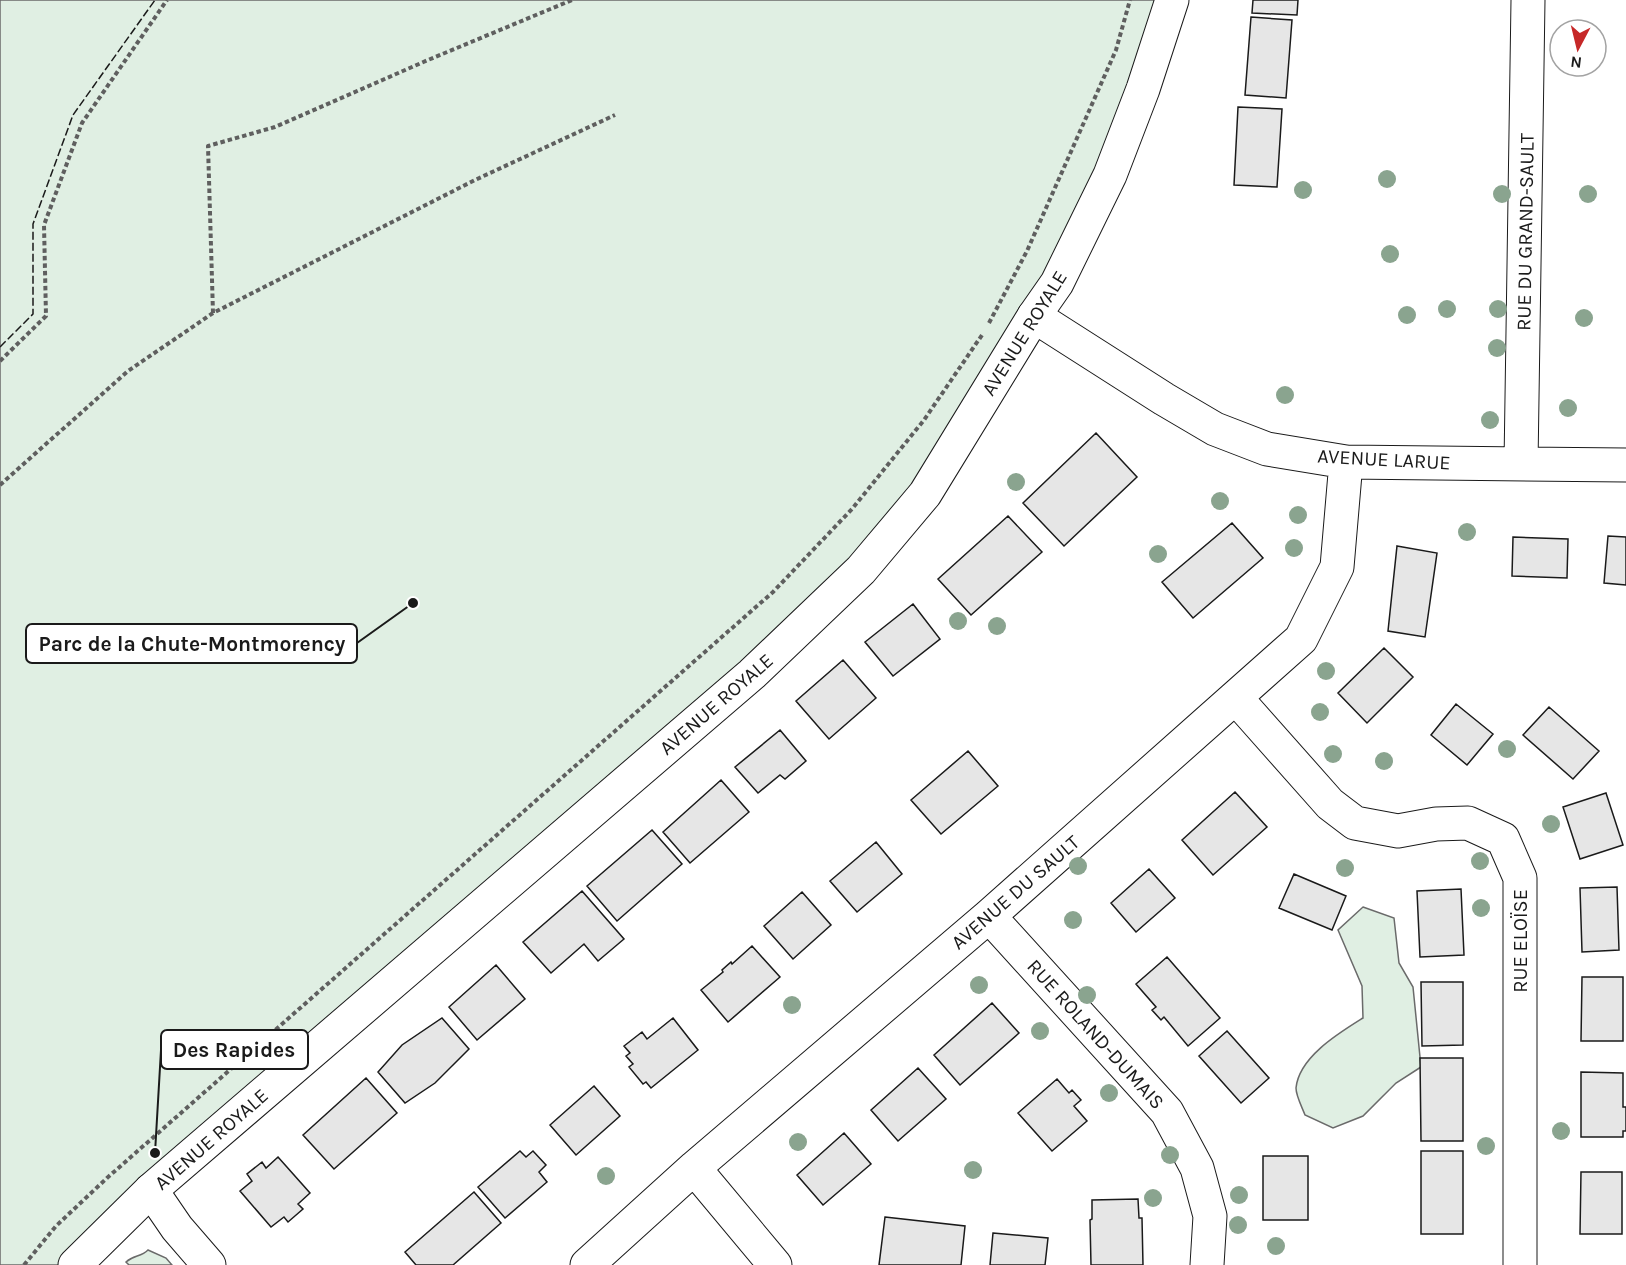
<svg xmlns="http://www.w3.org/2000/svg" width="1626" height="1265" viewBox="0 0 1626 1265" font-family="Karla,sans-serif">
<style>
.green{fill:#e0efe3;stroke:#6a6a6a;stroke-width:1.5}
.building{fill:#e6e6e6;stroke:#1a1a1a;stroke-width:1.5}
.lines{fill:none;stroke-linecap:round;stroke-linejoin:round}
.minor-casing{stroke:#1a1a1a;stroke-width:35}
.major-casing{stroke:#1a1a1a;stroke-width:35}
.path{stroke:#5f5f5f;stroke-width:4;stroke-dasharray:4.5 3;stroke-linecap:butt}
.minor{stroke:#fff;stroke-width:33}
.major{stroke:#fff;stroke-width:33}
.fence{stroke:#1a1a1a;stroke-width:1.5;stroke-dasharray:8 3;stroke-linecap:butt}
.tree{fill:#8aa48f}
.labels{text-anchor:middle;stroke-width:4.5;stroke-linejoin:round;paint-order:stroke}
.street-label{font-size:20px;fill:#1a1a1a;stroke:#fff}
.leader{fill:none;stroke:#1a1a1a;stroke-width:2}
.callout-dot{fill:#1a1a1a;stroke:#fff;stroke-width:2}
.callout{fill:#fff;stroke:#1a1a1a;stroke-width:2}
.callout-label{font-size:21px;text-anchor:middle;font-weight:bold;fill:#1a1a1a}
</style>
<rect width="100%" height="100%" fill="#fff"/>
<path class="green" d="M 0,0 L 1172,0 L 1110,175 L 861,570 L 75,1265 L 0,1265 Z
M 1363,907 L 1394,918 L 1399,963 L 1413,987 L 1421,1067 L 1396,1083 L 1363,1116 L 1333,1128 L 1305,1115 C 1302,1107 1296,1096 1296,1088 C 1299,1057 1339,1033 1363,1018 L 1362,986 L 1338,930 Z
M 148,1250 L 166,1258 L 172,1265 L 129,1265 L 126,1262 C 134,1255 141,1257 148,1250 Z"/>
<path class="building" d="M 1253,0 L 1298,0 L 1297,15 L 1252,13 Z
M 1251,17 L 1292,20 L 1286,98 L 1245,95 Z
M 1238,107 L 1282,109 L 1277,187 L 1234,185 Z
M 1096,433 L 1137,477 L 1064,546 L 1023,503 Z
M 1008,516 L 1042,552 L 971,615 L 938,579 Z
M 1232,523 L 1263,558 L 1193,618 L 1162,582 Z
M 1608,536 L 1626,537 L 1626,585 L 1604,583 Z
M 1513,537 L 1568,539 L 1567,578 L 1512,576 Z
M 1397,546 L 1437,553 L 1425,637 L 1388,631 Z
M 913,604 L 940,639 L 893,676 L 865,642 Z
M 1384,648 L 1413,677 L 1367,723 L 1338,693 Z
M 843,660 L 876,698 L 829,739 L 796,701 Z
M 1456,704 L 1493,734 L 1467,765 L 1431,735 Z
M 1549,707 L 1599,751 L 1573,779 L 1523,735 Z
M 780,730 L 806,761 L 785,779 L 780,775 L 758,793 L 735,767 Z
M 968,751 L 998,786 L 941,834 L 911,800 Z
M 721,780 L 749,812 L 690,863 L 663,832 Z
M 1235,792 L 1267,827 L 1213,875 L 1182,840 Z
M 1606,793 L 1623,845 L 1580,859 L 1563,807 Z
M 652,830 L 682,864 L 617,921 L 587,886 Z
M 876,842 L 902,874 L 857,912 L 830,881 Z
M 1149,869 L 1175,898 L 1136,932 L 1111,903 Z
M 1294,874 L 1346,896 L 1332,930 L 1279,908 Z
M 1617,887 L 1619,950 L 1582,952 L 1580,888 Z
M 1461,889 L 1464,955 L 1420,957 L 1417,891 Z
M 582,891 L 624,939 L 598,961 L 584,944 L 551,973 L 523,942 Z
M 802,892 L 831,925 L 793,959 L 764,926 Z
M 752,946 L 780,977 L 728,1022 L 701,990 L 723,972 L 722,970 L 731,962 L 732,964 Z
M 1167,957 L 1220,1018 L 1188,1046 L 1164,1017 L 1161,1020 L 1152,1010 L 1156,1007 L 1136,984 Z
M 496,965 L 525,999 L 477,1040 L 449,1007 Z
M 1582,977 L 1623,977 L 1623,1041 L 1581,1041 Z
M 1421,982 L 1463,982 L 1463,1045 L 1422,1046 Z
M 992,1003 L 1019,1033 L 960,1085 L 934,1055 Z
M 442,1018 L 469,1049 L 435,1083 L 405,1103 L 378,1072 L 402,1045 Z
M 673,1018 L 698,1050 L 651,1088 L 646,1082 L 643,1084 L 629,1067 L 633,1064 L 626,1056 L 630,1053 L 624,1046 L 642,1032 L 647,1039 Z
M 1227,1031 L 1269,1078 L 1241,1103 L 1199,1056 Z
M 1420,1058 L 1463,1058 L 1463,1141 L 1421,1141 Z
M 918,1068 L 946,1099 L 898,1141 L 871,1110 Z
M 1581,1072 L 1623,1073 L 1623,1107 L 1626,1107 L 1626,1131 L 1623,1131 L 1623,1137 L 1581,1137 Z
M 366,1078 L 397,1113 L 334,1169 L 303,1135 Z
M 1057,1079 L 1069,1093 L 1072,1090 L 1081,1100 L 1074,1106 L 1087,1121 L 1052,1151 L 1018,1113 Z
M 594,1086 L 620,1116 L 576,1155 L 550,1125 Z
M 844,1133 L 871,1164 L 823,1205 L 797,1175 Z
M 520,1151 L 526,1157 L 533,1151 L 546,1165 L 539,1172 L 547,1182 L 505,1218 L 478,1187 Z
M 1421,1151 L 1463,1151 L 1463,1234 L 1421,1234 Z
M 1263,1156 L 1308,1156 L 1308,1220 L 1263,1220 Z
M 278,1157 L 310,1193 L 298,1204 L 303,1209 L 288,1222 L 284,1217 L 271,1227 L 240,1191 L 252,1181 L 247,1174 L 262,1162 L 266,1168 Z
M 1581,1172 L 1622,1172 L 1622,1234 L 1580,1234 Z
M 474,1192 L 501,1223 L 453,1265 L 416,1265 L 405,1252 Z
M 1138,1199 L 1139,1218 L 1142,1218 L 1143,1265 L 1091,1265 L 1090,1220 L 1092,1219 L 1092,1200 Z
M 885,1217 L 965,1226 L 961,1265 L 879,1265 Z
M 993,1233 L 1048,1238 L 1045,1265 L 990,1265 Z"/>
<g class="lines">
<defs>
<path id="minor" d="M 1034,316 L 1164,399 L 1215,429 L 1267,449 L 1346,462 L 1626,465
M 1521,464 L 1528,0
M 1236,698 L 1330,804 L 1355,823 L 1398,831 L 1436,824 L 1468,823 L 1503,839 L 1520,878 L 1520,1265
M 989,916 L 1167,1112 L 1197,1168 L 1210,1216 L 1207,1265
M 694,1168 L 775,1265
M 151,1190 L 177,1228 L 209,1265
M 587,1265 L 694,1168 L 989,916 L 1301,639 L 1337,567 L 1346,462"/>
<path id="major" d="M 75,1265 L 151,1190 L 752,674 L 861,570 L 925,494 L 1034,316 L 1057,283 L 1110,175 L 1143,89 L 1172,0"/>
</defs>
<use href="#minor" class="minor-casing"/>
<use href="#major" class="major-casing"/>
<path class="path" d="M 213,313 L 208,146 L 275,127 L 428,60 L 572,0
M 989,323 L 1027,251 L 1116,50 L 1130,0
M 0,361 L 46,316 L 44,225 L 82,123 L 167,0
M 0,485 L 128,371 L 213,313 L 475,180 L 615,115
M 24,1265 L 56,1226 L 107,1178 L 773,592 L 852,509 L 924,420 L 982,335"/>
<use href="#minor" class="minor"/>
<use href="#major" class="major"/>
<path class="fence" d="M 0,347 L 33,314 L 33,224 L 73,115 L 155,0"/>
</g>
<g class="tree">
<circle cx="1387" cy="179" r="9"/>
<circle cx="1303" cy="190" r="9"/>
<circle cx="1502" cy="194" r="9"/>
<circle cx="1588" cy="194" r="9"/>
<circle cx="1390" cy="254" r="9"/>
<circle cx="1447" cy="309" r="9"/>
<circle cx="1498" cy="309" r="9"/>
<circle cx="1407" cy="315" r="9"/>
<circle cx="1584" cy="318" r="9"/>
<circle cx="1497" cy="348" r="9"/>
<circle cx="1285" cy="395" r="9"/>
<circle cx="1568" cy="408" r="9"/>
<circle cx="1490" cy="420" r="9"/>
<circle cx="1016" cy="482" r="9"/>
<circle cx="1220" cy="501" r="9"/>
<circle cx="1298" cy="515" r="9"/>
<circle cx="1467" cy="532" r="9"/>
<circle cx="1294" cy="548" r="9"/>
<circle cx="1158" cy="554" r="9"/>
<circle cx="958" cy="621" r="9"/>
<circle cx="997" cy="626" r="9"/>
<circle cx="1326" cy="671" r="9"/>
<circle cx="1320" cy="712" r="9"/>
<circle cx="1507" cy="749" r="9"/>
<circle cx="1333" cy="754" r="9"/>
<circle cx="1384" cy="761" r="9"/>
<circle cx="1551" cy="824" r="9"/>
<circle cx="1480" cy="861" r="9"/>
<circle cx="1078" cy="866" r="9"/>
<circle cx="1345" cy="868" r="9"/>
<circle cx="1481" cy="908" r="9"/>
<circle cx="1073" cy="920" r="9"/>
<circle cx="979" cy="985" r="9"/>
<circle cx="1087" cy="995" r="9"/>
<circle cx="792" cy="1005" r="9"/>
<circle cx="1040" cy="1031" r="9"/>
<circle cx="1109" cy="1093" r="9"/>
<circle cx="1561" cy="1131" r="9"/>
<circle cx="798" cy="1142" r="9"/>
<circle cx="1486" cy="1146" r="9"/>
<circle cx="1170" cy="1155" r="9"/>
<circle cx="973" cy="1170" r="9"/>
<circle cx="606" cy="1176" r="9"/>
<circle cx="1239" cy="1195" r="9"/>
<circle cx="1153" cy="1198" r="9"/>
<circle cx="1238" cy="1225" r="9"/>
<circle cx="1276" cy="1246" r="9"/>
</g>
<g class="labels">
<g class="street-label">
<text transform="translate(1525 232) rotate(-89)" y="7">RUE DU GRAND-SAULT</text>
<text transform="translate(1024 333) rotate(-58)" y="7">AVENUE ROYALE</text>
<text transform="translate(1384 459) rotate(3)" y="7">AVENUE LARUE</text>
<text transform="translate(716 704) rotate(-41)" y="7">AVENUE ROYALE</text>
<text transform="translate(1015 892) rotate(-41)" y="7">AVENUE DU SAULT</text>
<text transform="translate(1520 941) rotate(-90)" y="7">RUE ELOÏSE</text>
<text transform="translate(1096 1034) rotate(48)" y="7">RUE ROLAND-DUMAIS</text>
<text transform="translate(211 1139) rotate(-41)" y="7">AVENUE ROYALE</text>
</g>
</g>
<path class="leader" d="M413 603L357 643M155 1153L161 1050"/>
<g class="callout-dot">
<circle cx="413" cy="603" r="6"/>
<circle cx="155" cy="1153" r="6"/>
</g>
<g class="callout">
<rect x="26" y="624" width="331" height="39" rx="6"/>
<rect x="161" y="1030" width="147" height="39" rx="6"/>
</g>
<g class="callout-label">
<text x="192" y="651">Parc de la Chute-Montmorency</text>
<text x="234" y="1057">Des Rapides</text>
</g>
<g transform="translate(1578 48) rotate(187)"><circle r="28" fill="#ffffff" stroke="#a3a3a3" stroke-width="1.5"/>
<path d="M0-4.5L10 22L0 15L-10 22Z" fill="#c62828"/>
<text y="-9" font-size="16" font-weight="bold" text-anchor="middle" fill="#1a1a1a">N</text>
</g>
</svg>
